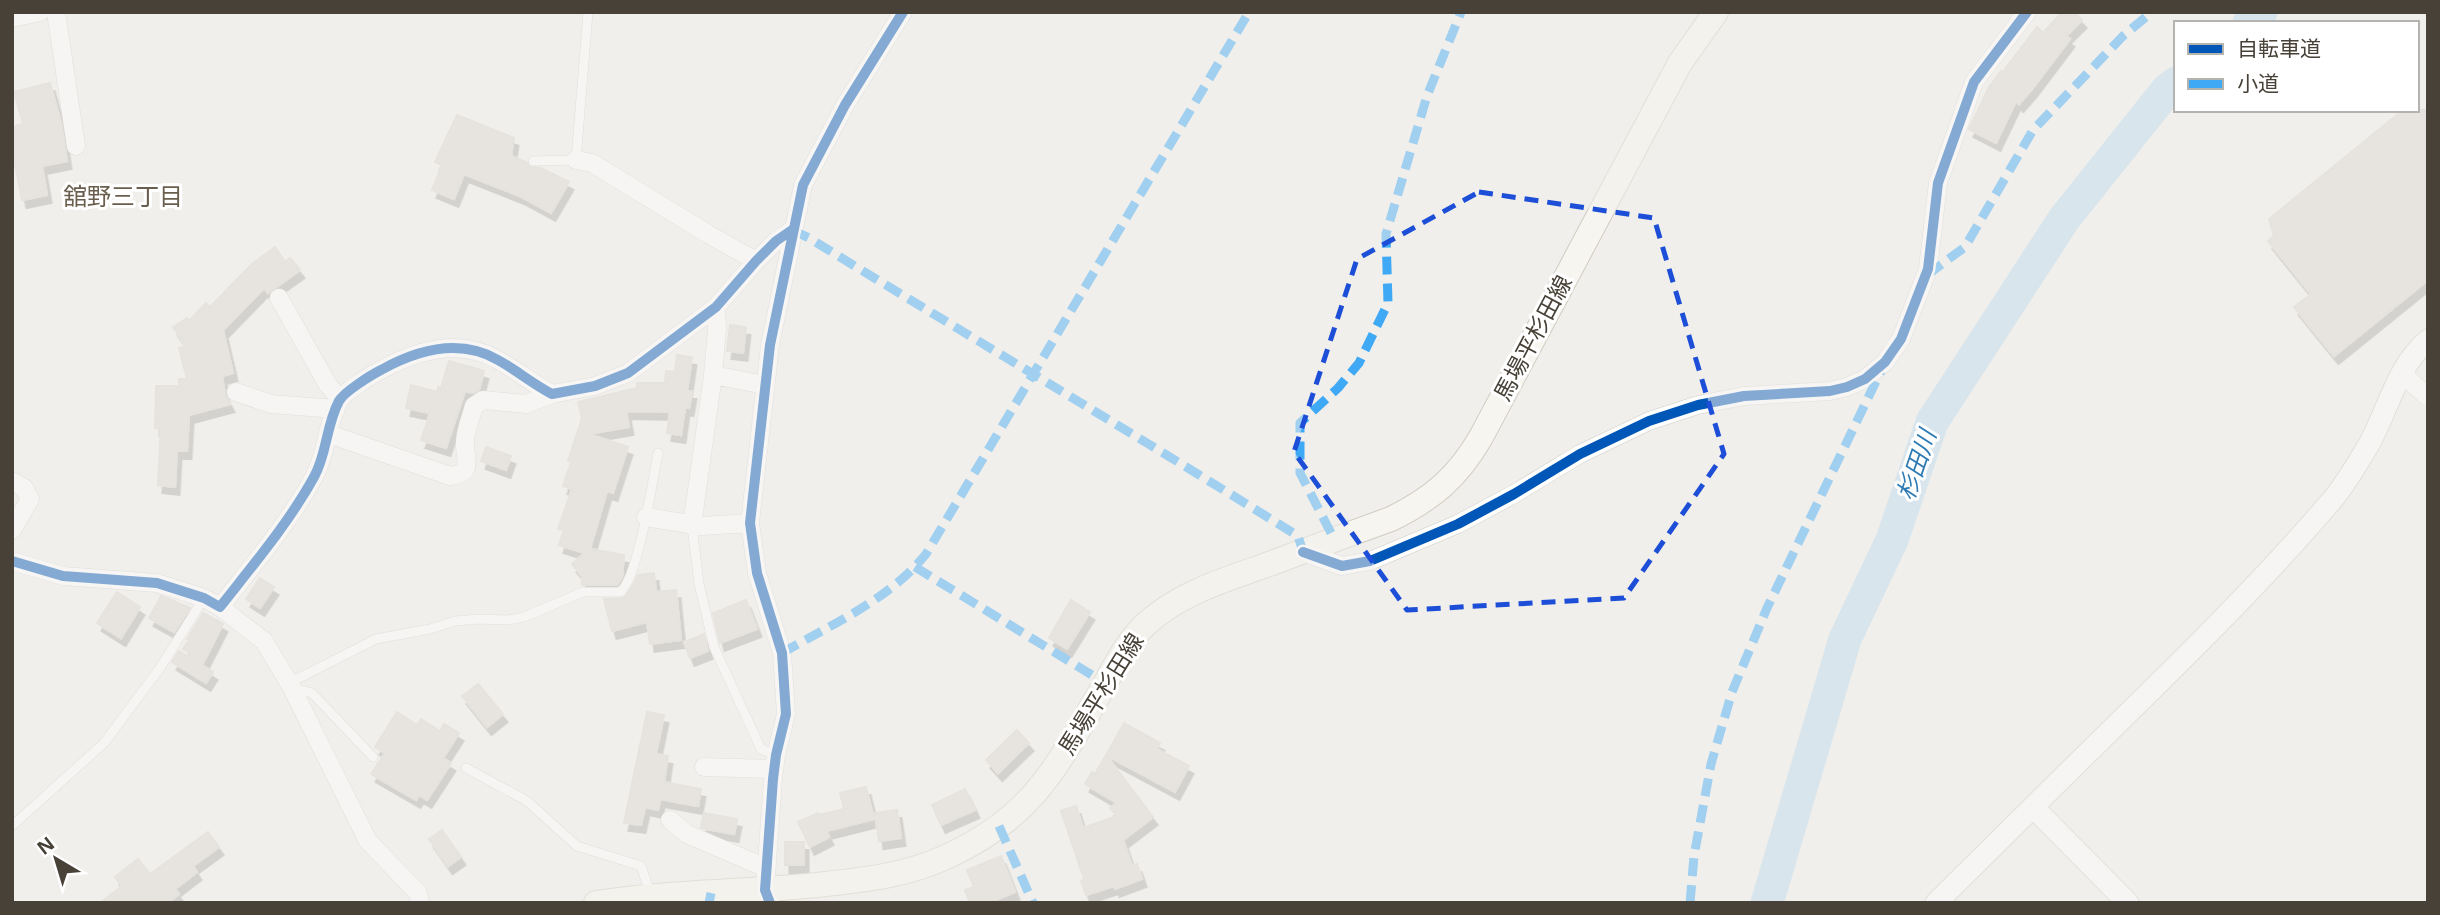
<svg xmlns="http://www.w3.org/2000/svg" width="2440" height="915" viewBox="0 0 2440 915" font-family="'Noto Sans','Noto Sans JP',sans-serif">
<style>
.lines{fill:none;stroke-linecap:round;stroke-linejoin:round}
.river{stroke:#bcdaee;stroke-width:33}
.building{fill:#dbd8d3;stroke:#d9d6d1;stroke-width:2;filter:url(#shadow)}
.service-casing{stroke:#cfcdc8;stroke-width:10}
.minor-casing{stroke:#cfcdc8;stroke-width:19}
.tertiary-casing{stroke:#cfcdc8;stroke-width:23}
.secondary-casing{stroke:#d0ccc2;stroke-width:26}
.service{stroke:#fdfdfc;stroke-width:9}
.minor{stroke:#fdfdfc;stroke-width:18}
.tertiary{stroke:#fdfdfc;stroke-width:21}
.secondary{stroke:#f7f5ef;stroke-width:24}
.quiet{stroke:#3fa9f5;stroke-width:9;stroke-dasharray:18 9;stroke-linecap:butt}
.cycleway-casing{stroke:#fff;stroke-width:15}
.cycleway{stroke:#0057b8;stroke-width:10}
.marked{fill:none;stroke:#1d4ed8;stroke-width:5;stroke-dasharray:14 9;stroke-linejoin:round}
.labels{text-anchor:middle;stroke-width:6;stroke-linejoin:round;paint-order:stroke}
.street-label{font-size:23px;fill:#474137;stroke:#fff}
.neighbourhood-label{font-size:24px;fill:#6a5f4e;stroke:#fff}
.water-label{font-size:24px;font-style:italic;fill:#2f7bb4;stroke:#fff}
</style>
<defs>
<filter id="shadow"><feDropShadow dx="4.5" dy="8" stdDeviation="0" flood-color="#0004"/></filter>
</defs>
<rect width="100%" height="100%" fill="#f1efeb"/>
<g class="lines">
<path class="river" d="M 2249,23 L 2261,12
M 1767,903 L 1845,639 L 1892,540 L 1932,422 L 2064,219 L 2167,90 L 2176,83"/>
</g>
<path class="building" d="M 2062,12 L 2074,12 L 2082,20 L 2066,36 L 2070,39 L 2032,89 L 2019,104 L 2016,101 L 1996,143 L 1969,129 L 1989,87 L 2001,71 L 2002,73 L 2037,27 L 2043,33 Z
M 50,83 L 61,123 L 67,161 L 42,166 L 47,195 L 22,200 L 12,149 L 12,127 L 23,124 L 14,92 Z
M 2403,110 L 2428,110 L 2428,280 L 2334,356 L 2294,307 L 2311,294 L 2268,241 L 2274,236 L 2269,219 Z
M 457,115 L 514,138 L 511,156 L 526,162 L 530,167 L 541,168 L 569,182 L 551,213 L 522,197 L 464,174 L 454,199 L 432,190 L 442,165 L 435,162 Z
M 275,247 L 285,262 L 290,258 L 300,270 L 268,293 L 264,288 L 223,330 L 233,373 L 222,376 L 225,395 L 230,404 L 189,415 L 187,451 L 177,451 L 175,487 L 158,485 L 161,428 L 155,428 L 156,386 L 179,386 L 179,379 L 187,379 L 179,348 L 186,346 L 173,327 L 187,318 L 189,321 L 206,303 L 210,307 L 252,264 Z
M 730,325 L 746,327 L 743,353 L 727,351 Z
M 677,355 L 692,357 L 687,391 L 692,391 L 689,408 L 685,407 L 681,435 L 667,433 L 670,412 L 626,411 L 629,427 L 588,434 L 628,447 L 613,493 L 607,491 L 590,549 L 624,555 L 622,577 L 617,585 L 582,585 L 582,576 L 572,564 L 585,553 L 559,545 L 564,530 L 558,529 L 572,489 L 563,486 L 571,462 L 568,461 L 582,418 L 578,402 L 637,388 L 637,383 L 665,383 L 666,371 L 675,372 Z
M 449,361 L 484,371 L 479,390 L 473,393 L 465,391 L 446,448 L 421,440 L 430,413 L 406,408 L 411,385 L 437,392 L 438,387 L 441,388 Z
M 486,447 L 511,456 L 506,470 L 481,461 Z
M 654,573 L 656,592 L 676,590 L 681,640 L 650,644 L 647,622 L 612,631 L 604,599 L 624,598 L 632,587 L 638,575 Z
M 260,578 L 274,587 L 260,608 L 246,599 Z
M 117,592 L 140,607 L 121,638 L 97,623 Z
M 161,596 L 190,608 L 174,632 L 149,618 Z
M 746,600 L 757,629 L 720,643 L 713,613 Z
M 1071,600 L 1090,612 L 1067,649 L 1049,638 Z
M 203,613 L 223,624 L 202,665 L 213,672 L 206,683 L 172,662 L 179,651 L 189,657 L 191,654 L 183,649 L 189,640 L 187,639 Z
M 704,634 L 708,651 L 690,658 L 684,642 Z
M 478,684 L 503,714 L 487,727 L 462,696 Z
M 397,712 L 417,725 L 421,719 L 440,731 L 444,724 L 459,733 L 443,758 L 451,763 L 427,800 L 419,795 L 416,800 L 371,774 L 385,753 L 375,747 Z
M 647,712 L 664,715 L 656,754 L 668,756 L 664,782 L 701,789 L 698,806 L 660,799 L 658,810 L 645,807 L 641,825 L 624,823 Z
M 1124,723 L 1160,743 L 1157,749 L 1189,766 L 1175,792 L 1106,755 Z
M 1017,730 L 1029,743 L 998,773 L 986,760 Z
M 1106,755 L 1153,817 L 1123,840 L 1132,866 L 1137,864 L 1142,879 L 1115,889 L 1114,886 L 1086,895 L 1081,881 L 1084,879 L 1061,811 L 1076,806 L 1083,828 L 1117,816 L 1110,808 L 1117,803 L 1085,784 L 1092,772 L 1095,774 Z
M 866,787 L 874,819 L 826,831 L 829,837 L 810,847 L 798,822 L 818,813 L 819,815 L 844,809 L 840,793 Z
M 965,789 L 975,810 L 941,825 L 932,805 Z
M 897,810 L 901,838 L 879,841 L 875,813 Z
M 704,813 L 737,819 L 734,834 L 701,828 Z
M 442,830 L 461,857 L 448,866 L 429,839 Z
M 208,832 L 219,847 L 193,866 L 197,872 L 175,889 L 179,894 L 168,903 L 100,903 L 122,886 L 115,877 L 138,859 L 150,874 Z
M 785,842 L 804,842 L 804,865 L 785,865 Z
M 1001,856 L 1015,892 L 988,903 L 970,903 L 965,890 L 974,887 L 967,870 Z"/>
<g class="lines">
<defs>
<path id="service" d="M 533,161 L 576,160 L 588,12
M 692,526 L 699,584 L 714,647 L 761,749 L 776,755
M 289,683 L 376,639 L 430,629 L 455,621 L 479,619 L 508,620 L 524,617 L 583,592 L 620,592 C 638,579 653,478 658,453
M 294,688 L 312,693 L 373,757
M 466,768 L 527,801 L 577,846 L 641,866 L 651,895
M 12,826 L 104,743 L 160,668 L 204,598"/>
<path id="minor" d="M 56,12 L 76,146
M 12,18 L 40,12
M 576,160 L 592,163 L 708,234 L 756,261
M 279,298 L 328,385 L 340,399
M 2401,373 L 2428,397
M 713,375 L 765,385
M 236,392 L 271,404 L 336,409
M 329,434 L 450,476 C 473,473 466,461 465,446 C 464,433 471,418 474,406 L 483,400 L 526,404 L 552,394
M 12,481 L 24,488 L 30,499 L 12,530
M 646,517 L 702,526 L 750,523
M 692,526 L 713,375 L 717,329 L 716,307
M 1303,552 L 1342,566 L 1370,561 L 1458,524 L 1514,494 L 1580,454 L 1649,421 L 1698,405 L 1744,396 L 1830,391 L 1847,387 L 1865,379 L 1885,362 L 1901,339 L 1928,269 L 1938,183 L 1974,82 L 2027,12
M 12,561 L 63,576 L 157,583 L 204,598 L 220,607 C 253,565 288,524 314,477 C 327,454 326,425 339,401 C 344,392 371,375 381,370 C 417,350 460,338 498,360 C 516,370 533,384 552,394 L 595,386 L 628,373 L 716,307 L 756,261 L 776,241 L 792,230
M 220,607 L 264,641 L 292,688 L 368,841 L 418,893 L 420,903
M 704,767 L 774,769
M 670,820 L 687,834 L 766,868
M 770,903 L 765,890 L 773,779 L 776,755 L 786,714 L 782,653 L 757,573 L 750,523 L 770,345 L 803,185 L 845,105 L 903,12"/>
<path id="tertiary" d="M 1936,903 L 2033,807
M 2128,903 L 2033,807 C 2134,706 2240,608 2333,499 C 2346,483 2358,463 2368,446 C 2388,411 2396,367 2428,340"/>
<path id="secondary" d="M 596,903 C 669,892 744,892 817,885 C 862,880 905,876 946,857 C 1032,818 1056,768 1101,691 C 1114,668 1126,643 1145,625 C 1180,592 1228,579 1272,563 C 1312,548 1352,533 1391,519 C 1432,499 1458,477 1481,437 L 1680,63 L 1716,12"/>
</defs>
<use href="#service" class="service-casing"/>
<use href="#minor" class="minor-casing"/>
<use href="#tertiary" class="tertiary-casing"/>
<use href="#secondary" class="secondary-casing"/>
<use href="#service" class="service"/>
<use href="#minor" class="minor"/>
<use href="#tertiary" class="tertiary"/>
<use href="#secondary" class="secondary"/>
<path class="quiet" d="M 792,230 L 809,238 C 972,338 1136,435 1298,536 L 1303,552
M 1927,275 L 1965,247 L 2033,130 L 2123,36 L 2152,12
M 1331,533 L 1300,473 L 1300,423 L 1338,388 L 1359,363 L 1388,303 L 1386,234 L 1427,96 L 1461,12
M 915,567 L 1105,683
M 782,653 C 832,624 889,600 926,554 L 1249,12
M 999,826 L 1033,903
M 709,903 L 711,893
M 1690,903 L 1694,856 L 1711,764 L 1732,692 L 1767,608 L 1881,371"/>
<defs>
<path id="cycleway" d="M 1303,552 L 1342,566 L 1370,561 L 1458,524 L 1514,494 L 1580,454 L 1649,421 L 1698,405 L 1744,396 L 1830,391 L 1847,387 L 1865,379 L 1885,362 L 1901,339 L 1928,269 L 1938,183 L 1974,82 L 2027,12
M 12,561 L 63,576 L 157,583 L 204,598 L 220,607 C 253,565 288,524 314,477 C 327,454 326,425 339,401 C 344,392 371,375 381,370 C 417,350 460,338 498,360 C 516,370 533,384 552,394 L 595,386 L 628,373 L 716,307 L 756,261 L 776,241 L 792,230
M 770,903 L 765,890 L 773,779 L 776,755 L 786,714 L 782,653 L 757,573 L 750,523 L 770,345 L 803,185 L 845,105 L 903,12"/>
</defs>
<use href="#cycleway" class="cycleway-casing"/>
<use href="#cycleway" class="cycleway"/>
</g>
<path d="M0 0H2440V915H0ZM 1479,192 L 1654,218 L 1724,454 L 1624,598 L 1407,610 L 1294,452 L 1357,259 Z" fill="#f1efeb" fill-opacity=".55" fill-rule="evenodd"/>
<path class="marked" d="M 1479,192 L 1654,218 L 1724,454 L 1624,598 L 1407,610 L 1294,452 L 1357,259 Z"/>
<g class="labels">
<g class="street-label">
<text transform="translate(1533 338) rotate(-62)" y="8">馬場平杉田線</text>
<text transform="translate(1101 694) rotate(-58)" y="8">馬場平杉田線</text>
</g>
<g class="neighbourhood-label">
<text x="123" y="205">舘野三丁目</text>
</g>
<g class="water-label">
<text transform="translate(1917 465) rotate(-71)" y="8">杉田川</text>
</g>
</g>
<rect width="2440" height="915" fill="none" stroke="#474137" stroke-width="28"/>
<rect x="2174" y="21" width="245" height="91" fill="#ffffff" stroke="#b5b3af" stroke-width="2"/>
<rect x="2188" y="44" width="35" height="10" fill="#0057b8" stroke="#b5b3af" stroke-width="2"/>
<text x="2237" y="56" font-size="21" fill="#474137">自転車道</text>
<rect x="2188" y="79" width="35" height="10" fill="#3fa9f5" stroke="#b5b3af" stroke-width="2"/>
<text x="2237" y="91" font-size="21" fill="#474137">小道</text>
<g transform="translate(56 859) rotate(322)" stroke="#ffffff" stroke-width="5" paint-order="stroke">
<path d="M0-5L12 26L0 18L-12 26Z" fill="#474137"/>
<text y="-10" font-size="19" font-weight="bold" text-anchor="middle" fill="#474137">N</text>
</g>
</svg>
